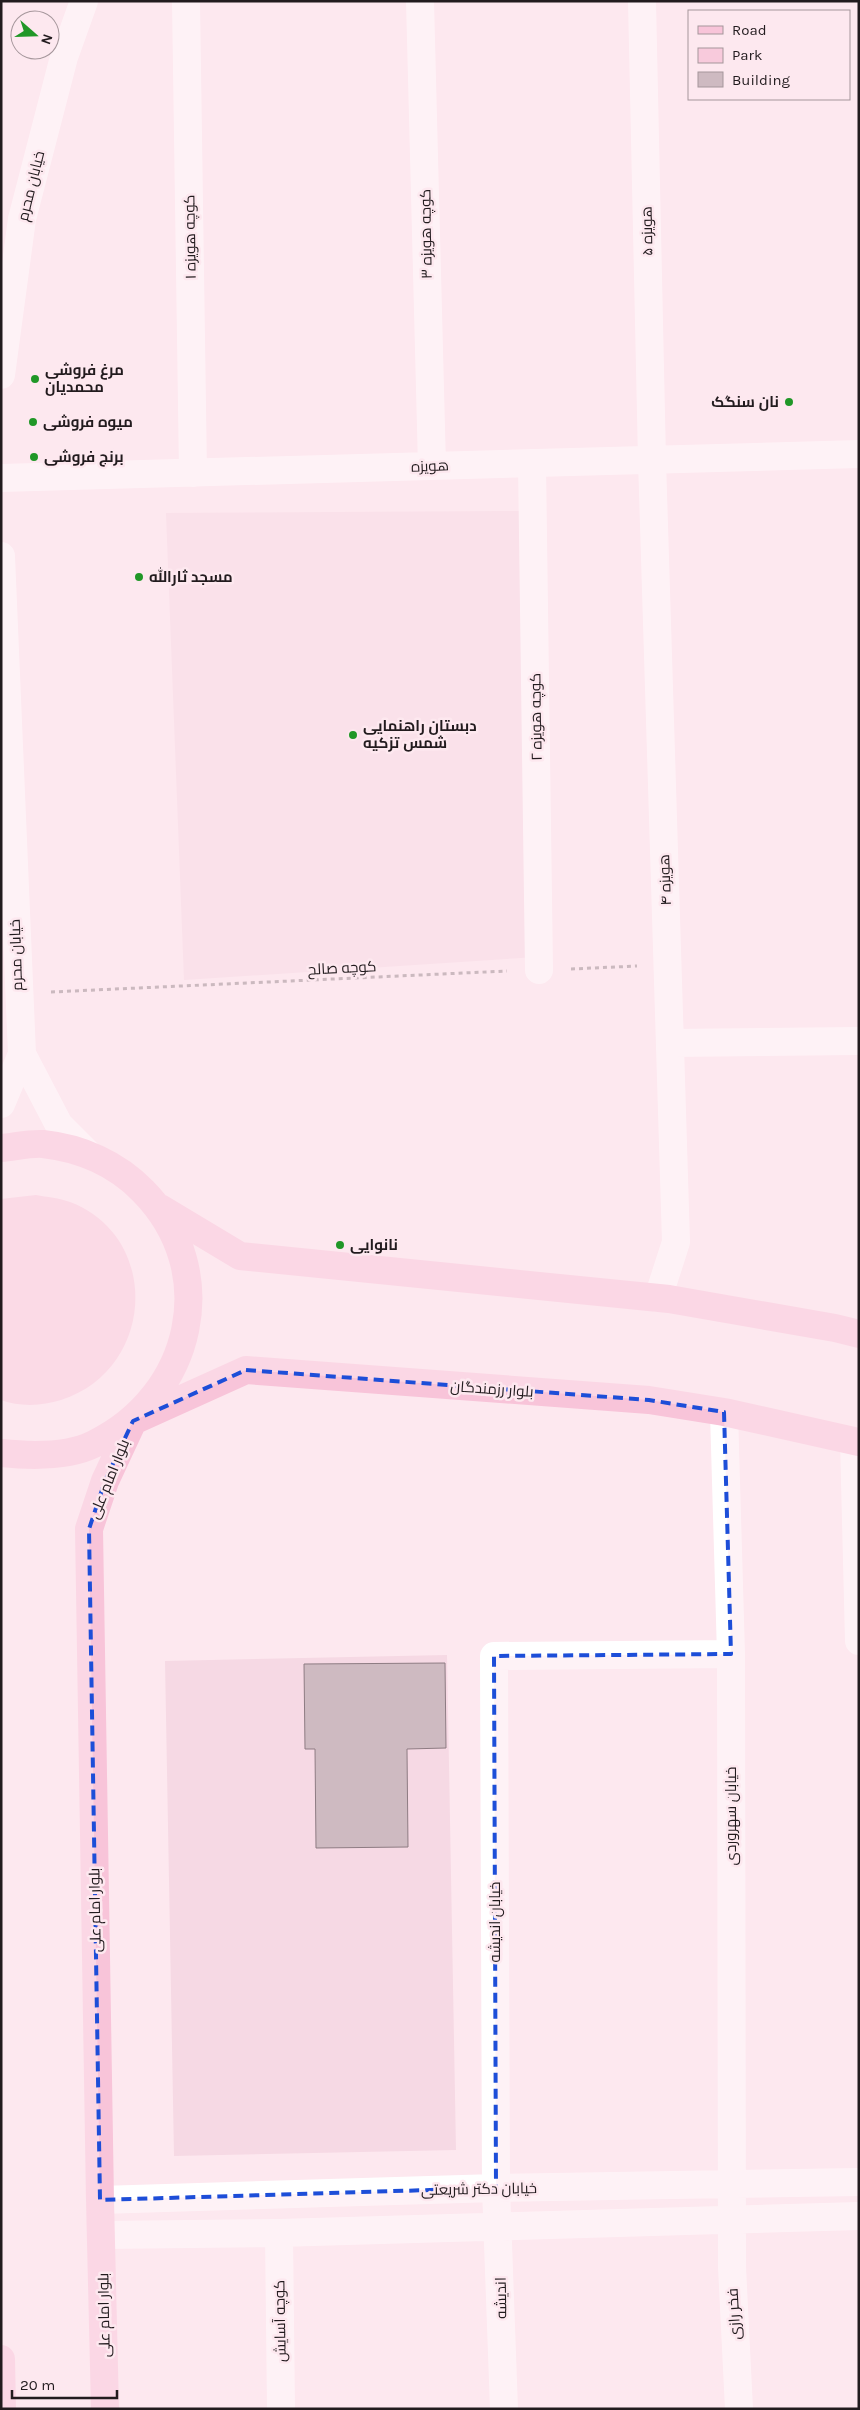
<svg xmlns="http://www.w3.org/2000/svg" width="860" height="2410" viewBox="0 0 860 2410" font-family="Karla,Cairo,sans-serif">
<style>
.built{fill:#f6d9e4}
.green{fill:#f8cadc}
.building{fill:#cebac1;stroke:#8e7c83}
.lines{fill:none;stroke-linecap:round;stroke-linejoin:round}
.path{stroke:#8e8185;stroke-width:3;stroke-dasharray:4 4;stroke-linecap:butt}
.minor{stroke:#fff;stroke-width:28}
.major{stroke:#f8c4d9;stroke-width:28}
.marked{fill:none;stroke:#1d4ed8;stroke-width:4;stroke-dasharray:10 6;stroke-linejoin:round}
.poi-dot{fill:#209727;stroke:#fde8ef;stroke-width:2}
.labels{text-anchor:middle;stroke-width:5;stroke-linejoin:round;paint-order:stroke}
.street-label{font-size:15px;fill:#221b1e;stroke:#fde8ef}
.poi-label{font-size:15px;font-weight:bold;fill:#221b1e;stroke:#fde8ef;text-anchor:start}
</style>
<rect width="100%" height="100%" fill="#fde8ef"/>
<path class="built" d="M 528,511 L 536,957 L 184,980 L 166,513 Z
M 447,1655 L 456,2150 L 174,2156 L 165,1661 Z"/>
<path class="green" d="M 36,1195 C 47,1197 59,1198 70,1202 C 162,1237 155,1370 61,1400 C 42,1406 20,1407 1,1400 L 1,1199 Z"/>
<path class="building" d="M 445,1663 L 446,1748 L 407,1749 L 408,1847 L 316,1848 L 315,1749 L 305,1749 L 304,1664 Z"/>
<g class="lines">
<path class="path" d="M 571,969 L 637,966
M 51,992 L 507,971"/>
<path class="minor" d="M 186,1 L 193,473
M 420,1 L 432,466
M 642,1 L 652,460 L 676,1242 L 658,1298
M 1,375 L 22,219 L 64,57 L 84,1
M 532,463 L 539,970
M 1,478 L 859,454
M 1,556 L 22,1054 L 59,1125 L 87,1153
M 670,1043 L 859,1041
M 1,1104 L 22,1054
M 724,1412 L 731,1654 L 732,2267 L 739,2409
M 854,1441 L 859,1641
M 100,2200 L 496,2188 L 859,2182
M 279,2233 L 281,2409
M 102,2235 L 279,2233 L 859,2216
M 504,2409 L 496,2188 L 494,1656 L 731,1654"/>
<path class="major" d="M 1,1148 C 14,1147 30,1143 43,1144 C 81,1148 117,1164 143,1191 C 222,1271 193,1396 94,1444 C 68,1457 30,1456 1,1453
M 160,1208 L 240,1256 L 669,1299 L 835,1328 L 859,1334
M 1,2359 L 2,2409
M 105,2409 L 100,2200 L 89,1529 L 105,1481 L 133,1421 L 246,1370 L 649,1400 L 724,1412 L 859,1442"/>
</g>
<path d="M0 0H860V2410H0ZM 246,1370 L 649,1400 L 724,1412 L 731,1654 L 494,1656 L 496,2188 L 100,2200 L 89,1529 L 105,1481 L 133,1421 Z" fill="#fde8ef" fill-opacity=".55" fill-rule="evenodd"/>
<path class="marked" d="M 246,1370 L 649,1400 L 724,1412 L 731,1654 L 494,1656 L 496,2188 L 100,2200 L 89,1529 L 105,1481 L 133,1421 Z"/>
<g class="poi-dot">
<circle cx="35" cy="379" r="5"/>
<circle cx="789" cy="402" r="5"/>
<circle cx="33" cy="422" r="5"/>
<circle cx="34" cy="457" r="5"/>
<circle cx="139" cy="577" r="5"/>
<circle cx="353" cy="735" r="5"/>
<circle cx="340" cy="1245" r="5"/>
</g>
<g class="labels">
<g class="street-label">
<text transform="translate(31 186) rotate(-76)" y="5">خیابان محرم</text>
<text transform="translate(647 231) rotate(-91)" y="5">هویزه ۵</text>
<text transform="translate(426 234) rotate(-91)" y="5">کوچه هویزه ۳</text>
<text transform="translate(190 237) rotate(-91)" y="5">کوچه هویزه ۱</text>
<text transform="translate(430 466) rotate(-2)" y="5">هویزه</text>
<text transform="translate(536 717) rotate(-91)" y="5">کوچه هویزه ۲</text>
<text transform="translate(665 880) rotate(-92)" y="5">هویزه ۴</text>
<text transform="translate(16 955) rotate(-92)" y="5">خیابان محرم</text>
<text transform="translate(342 968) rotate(-3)" y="5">کوچه صالح</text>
<text transform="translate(492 1389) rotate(4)" y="5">بلوار رزمندگان</text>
<text transform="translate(109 1479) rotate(-68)" y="5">بلوار امام على</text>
<text transform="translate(731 1816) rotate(-90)" y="5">خیابان سهروردی</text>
<text transform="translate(95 1910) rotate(-91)" y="5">بلوار امام على</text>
<text transform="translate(495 1922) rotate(-90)" y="5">خیابان اندیشه</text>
<text transform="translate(479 2189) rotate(-1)" y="5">خیابان دکتر شریعتی</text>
<text transform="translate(501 2298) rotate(-91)" y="5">اندیشه</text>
<text transform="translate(734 2314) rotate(-93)" y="5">فخر رازی</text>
<text transform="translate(104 2315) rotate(-91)" y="5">بلوار امام على</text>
<text transform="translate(280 2321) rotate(-91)" y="5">کوچه آسایش</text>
</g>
<g class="poi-label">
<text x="45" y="375">مرغ فروشی<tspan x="45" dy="17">محمدیان</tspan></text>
<text x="779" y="407" text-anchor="end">نان سنگک</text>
<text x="43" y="427">میوه فروشی</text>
<text x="44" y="462">برنج فروشی</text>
<text x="149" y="582">مسجد ثارالله</text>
<text x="363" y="731">دبستان راهنمایی<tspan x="363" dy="17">شمس تزکیه</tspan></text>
<text x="350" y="1250">نانوایی</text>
</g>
</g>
<rect width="860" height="2410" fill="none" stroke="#221b1e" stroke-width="5"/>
<rect x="688" y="10" width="162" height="90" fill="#fde8ef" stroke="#a5969b"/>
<rect x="698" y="26" width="25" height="8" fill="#f8c4d9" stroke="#a5969b"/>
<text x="732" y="35" font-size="15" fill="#221b1e">Road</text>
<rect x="698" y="48" width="25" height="15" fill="#f8cadc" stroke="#a5969b"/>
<text x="732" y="60" font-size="15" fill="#221b1e">Park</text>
<rect x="698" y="72" width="25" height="15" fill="#cebac1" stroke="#a5969b"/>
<text x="732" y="85" font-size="15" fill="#221b1e">Building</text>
<g transform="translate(35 35) rotate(110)"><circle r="24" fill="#fde8ef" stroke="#a5969b"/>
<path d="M0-4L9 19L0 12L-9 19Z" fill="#209727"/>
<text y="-8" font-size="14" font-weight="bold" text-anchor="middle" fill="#221b1e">N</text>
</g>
<path d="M12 2390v8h105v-8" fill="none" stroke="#221b1e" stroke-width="2.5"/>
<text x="20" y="2390" font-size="15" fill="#221b1e" stroke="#fde8ef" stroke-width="4" paint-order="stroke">20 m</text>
</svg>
